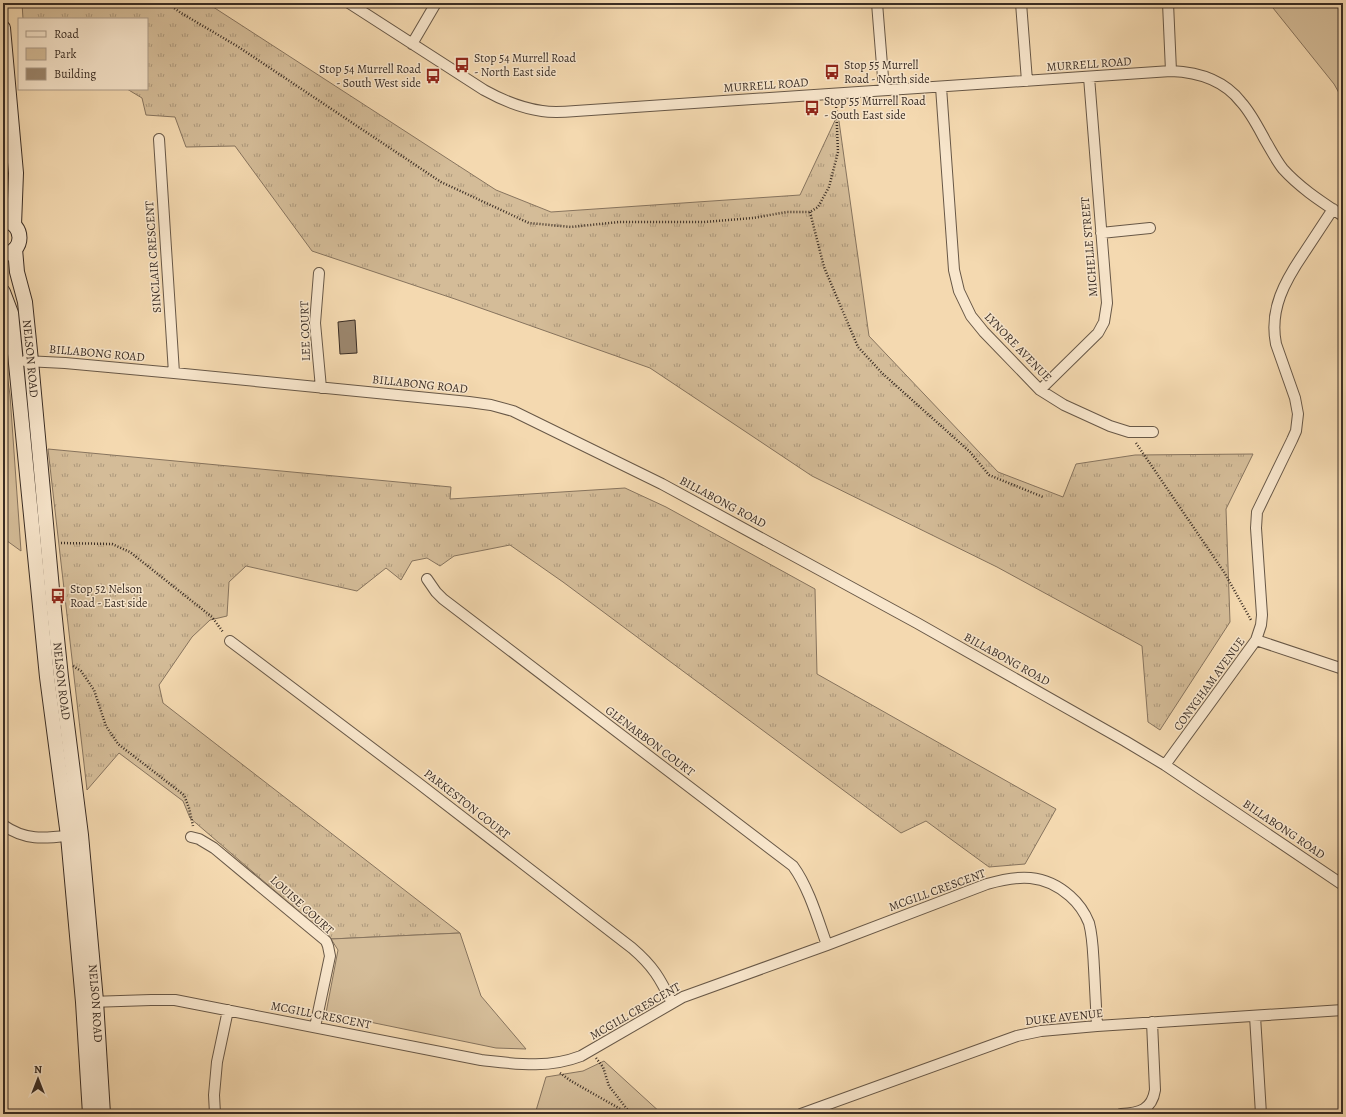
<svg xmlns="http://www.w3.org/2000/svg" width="1346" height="1117" viewBox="0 0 1346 1117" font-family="Alegreya,serif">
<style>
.grass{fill:url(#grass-tufts);stroke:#87745e}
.park{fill:#d4bc98;stroke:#87745e}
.building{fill:#9b866d;stroke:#3a2d24}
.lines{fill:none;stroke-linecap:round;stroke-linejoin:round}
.minor-casing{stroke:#685847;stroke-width:12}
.secondary-casing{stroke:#3a2d24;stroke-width:16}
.path{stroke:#3a2d24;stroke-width:2.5;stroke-dasharray:1 2;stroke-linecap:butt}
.minor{stroke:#f8e6cc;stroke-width:10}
.secondary{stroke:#f8e6cc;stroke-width:14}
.labels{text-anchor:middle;stroke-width:3;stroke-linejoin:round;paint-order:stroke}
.poi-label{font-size:12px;fill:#3a2d24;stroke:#f8e6cc;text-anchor:start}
.street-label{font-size:12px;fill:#3a2d24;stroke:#f8e6cc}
</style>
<defs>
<pattern id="grass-tufts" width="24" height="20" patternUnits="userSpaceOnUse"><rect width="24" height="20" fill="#d4bc98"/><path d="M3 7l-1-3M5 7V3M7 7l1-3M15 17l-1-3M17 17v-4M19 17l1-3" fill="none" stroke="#ad997c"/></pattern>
</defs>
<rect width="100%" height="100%" fill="#f4d9b0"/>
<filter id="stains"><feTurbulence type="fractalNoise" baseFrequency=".005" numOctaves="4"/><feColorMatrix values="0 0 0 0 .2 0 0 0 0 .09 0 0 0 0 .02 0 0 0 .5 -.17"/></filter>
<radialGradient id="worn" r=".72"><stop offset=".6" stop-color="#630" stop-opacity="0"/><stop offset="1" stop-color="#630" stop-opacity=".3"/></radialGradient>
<path class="grass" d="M 22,3 L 207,3 L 496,190 L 551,212 L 800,195 L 838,114 L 869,336 L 998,472 L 1063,497 L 1076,464 L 1135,455 L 1253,454 L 1226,509 L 1230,622 L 1160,730 L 1148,722 L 1142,646 L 997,567 L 812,476 L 650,368 L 455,299 L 312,251 L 235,146 L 186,147 L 175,117 L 146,115 L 142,98 L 127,89 L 147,89 L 147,19 L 23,19 Z
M 48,449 L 451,487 L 450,499 L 625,488 L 666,507 L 815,589 L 817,674 L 1056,809 L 1025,864 L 989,867 L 926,821 L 901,833 L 563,582 L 510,545 L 454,556 L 440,566 L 427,558 L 412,561 L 401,580 L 386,568 L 357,591 L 246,566 L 229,582 L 227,616 L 210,620 L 192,637 L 159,685 L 163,703 L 460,933 L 331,939 L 190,818 L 183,801 L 119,753 L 87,790 Z"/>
<path class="park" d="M 1269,3 L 1343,3 L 1343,100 L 1334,84 Z
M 3,347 L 10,395 L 21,551 L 3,538 Z
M 460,933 L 481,996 L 526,1049 L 496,1048 L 326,1013 L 338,950 L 331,939 Z
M 604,1061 L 662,1114 L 535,1114 L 546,1077 L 583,1071 Z"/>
<path class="building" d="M 355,320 L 357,353 L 340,354 L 338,322 Z"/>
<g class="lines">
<defs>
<path id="minor" d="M 349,3 L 484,90 C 502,100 521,108 542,111 C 553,113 565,112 576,111 L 1171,71 C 1197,72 1224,80 1241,102 C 1251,113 1258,127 1265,140 C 1271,150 1276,160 1283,169 C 1300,188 1322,202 1343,216
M 877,3 L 884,90
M 1021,3 L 1027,81
M 1168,3 L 1171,71
M 412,44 L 436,3
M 941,87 L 954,270 L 959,291 L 971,316 L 984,332 L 1040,390 L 1064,405 L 1110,426 L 1129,432 L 1153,432
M 159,139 L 174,373
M 1101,233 L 1150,228
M 319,273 L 315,323 L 321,388
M 25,361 L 65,363 L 174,373 L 469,402 L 491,405 L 513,411 L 662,484 L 917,623 L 1125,741 L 1165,765 L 1343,885
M 1040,390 L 1098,333 L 1104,322 L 1107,303 L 1089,77
M 427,579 L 436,592 L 443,599 L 793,866 C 809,888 818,920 827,945
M 1256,640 L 1343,669
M 230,641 L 417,782 L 632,948 C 653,966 660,978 672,1003
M 1165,765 L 1256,640 L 1261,625 L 1262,615 L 1256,528 L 1257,512 L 1292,440 L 1296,431 L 1298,414 L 1295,398 L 1276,344 C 1269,309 1285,281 1304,253 C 1314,238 1323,224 1333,209
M 3,825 C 27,842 47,838 75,835
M 191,837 L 199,839 L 214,848 L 326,941 L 328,946 L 330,956 L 315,1027
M 90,1002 L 151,1000 L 175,1000 L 481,1060 C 517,1064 547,1069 581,1056 L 683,997 L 827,945 L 987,884 C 1018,875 1044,873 1070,896 C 1078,903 1085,913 1089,923 C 1093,938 1093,953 1094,968 C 1095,988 1096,1007 1097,1026
M 1255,1016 L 1261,1114
M 215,1114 L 214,1095 L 217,1062 L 228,1010
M 801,1114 L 1017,1036 L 1041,1031 L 1097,1026 L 1343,1010
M 1121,1114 C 1139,1113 1152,1110 1155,1090 L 1152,1022"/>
<g id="secondary">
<path d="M 3,28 L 16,173 L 14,225"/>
<path d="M 3,220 C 25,223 25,253 3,254"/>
<path id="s1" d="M 15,249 L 17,272 L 25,302 L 31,361 L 53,600 L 61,677 L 81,835 L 96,1001 L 103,1114"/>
<path d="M 3,292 L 11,313 L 47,677 L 68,836 L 83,1002 L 90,1114"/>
</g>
</defs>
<use href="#minor" class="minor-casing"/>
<use href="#secondary" class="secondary-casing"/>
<path class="path" d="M 167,3 L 181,13 L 237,46 L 441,182 L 529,223 L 571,227 L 619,222 L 704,222 L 753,218 L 787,212 L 810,212 L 818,207 L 829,187 L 838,152 L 836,104
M 810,212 L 824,267 L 858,347 L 882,373 L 970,452 L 989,475 L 1043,497
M 3,438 L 3,453
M 1136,443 L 1224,572 L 1251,620
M 61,543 L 112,544 L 130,552 L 212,617 L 223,632
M 73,666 L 81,671 L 94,690 L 106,726 L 118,744 L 184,795 L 189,808 L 193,826
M 596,1058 L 603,1067 L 609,1086 L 630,1113
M 560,1073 L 571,1081 L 629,1114"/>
<use href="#minor" class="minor"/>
<use href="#secondary" class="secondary"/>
</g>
<defs>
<symbol id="bus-bare" viewBox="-9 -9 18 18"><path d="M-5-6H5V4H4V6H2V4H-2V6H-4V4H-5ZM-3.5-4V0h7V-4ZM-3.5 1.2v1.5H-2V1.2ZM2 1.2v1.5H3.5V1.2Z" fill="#8f2418" stroke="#f8e6cc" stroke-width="2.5" paint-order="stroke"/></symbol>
</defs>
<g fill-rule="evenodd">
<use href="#bus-bare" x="451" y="54" width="22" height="22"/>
<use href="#bus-bare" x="821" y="61" width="22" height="22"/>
<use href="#bus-bare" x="422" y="65" width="22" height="22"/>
<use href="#bus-bare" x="801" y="97" width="22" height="22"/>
<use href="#bus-bare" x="47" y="585" width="22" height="22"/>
</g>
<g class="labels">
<g class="poi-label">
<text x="474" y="62">Stop 54 Murrell Road<tspan x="474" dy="14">- North East side</tspan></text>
<text x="844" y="69">Stop 55 Murrell<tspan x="844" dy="14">Road - North side</tspan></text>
<text x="421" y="73" text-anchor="end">Stop 54 Murrell Road<tspan x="421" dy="14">- South West side</tspan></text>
<text x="824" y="105">Stop 55 Murrell Road<tspan x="824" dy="14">- South East side</tspan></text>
<text x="70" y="593">Stop 52 Nelson<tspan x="70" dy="14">Road - East side</tspan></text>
</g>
<g class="street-label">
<text transform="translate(1089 64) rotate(-4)" y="4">MURRELL ROAD</text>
<text transform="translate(766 85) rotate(-4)" y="4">MURRELL ROAD</text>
<text transform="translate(1089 247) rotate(-95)" y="4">MICHELLE STREET</text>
<text transform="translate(153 257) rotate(-94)" y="4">SINCLAIR CRESCENT</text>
<text transform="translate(305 331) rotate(-92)" y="4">LEE COURT</text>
<text transform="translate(1018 347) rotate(46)" y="4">LYNORE AVENUE</text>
<text transform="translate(97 353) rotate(5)" y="4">BILLABONG ROAD</text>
<text dy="4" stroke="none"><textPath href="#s1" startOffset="111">NELSON ROAD</textPath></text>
<text transform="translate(420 384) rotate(6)" y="4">BILLABONG ROAD</text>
<text transform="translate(723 502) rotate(28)" y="4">BILLABONG ROAD</text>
<text transform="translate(1007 659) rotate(29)" y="4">BILLABONG ROAD</text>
<text dy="4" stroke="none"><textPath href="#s1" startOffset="435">NELSON ROAD</textPath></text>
<text transform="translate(1209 684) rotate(-54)" y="4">CONYGHAM AVENUE</text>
<text transform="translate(650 741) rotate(37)" y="4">GLENARBON COURT</text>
<text transform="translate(467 804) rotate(38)" y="4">PARKESTON COURT</text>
<text transform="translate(1284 829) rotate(34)" y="4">BILLABONG ROAD</text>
<text transform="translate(937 890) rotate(-20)" y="4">MCGILL CRESCENT</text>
<text transform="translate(302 905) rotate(42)" y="4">LOUISE COURT</text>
<text dy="4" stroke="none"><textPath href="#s1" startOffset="759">NELSON ROAD</textPath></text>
<text transform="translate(635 1011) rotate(-30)" y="4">MCGILL CRESCENT</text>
<text transform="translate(321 1015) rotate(11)" y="4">MCGILL CRESCENT</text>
<text transform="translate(1064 1017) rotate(-6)" y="4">DUKE AVENUE</text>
</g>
</g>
<rect width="1346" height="1117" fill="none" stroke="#f4d9b0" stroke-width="16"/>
<rect x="4" y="4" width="1338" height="1109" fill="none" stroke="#3a2d24" stroke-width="2"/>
<rect x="8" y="8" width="1330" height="1101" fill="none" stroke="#3a2d24"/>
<rect x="18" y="18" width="130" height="72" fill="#f8e6cc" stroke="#ac9c89"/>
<rect x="26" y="31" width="20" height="6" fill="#f8e6cc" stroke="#ac9c89"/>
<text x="54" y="38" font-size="12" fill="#3a2d24">Road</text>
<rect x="26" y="48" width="20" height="12" fill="#d4bc98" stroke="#ac9c89"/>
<text x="54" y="58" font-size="12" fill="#3a2d24">Park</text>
<rect x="26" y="68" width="20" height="12" fill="#9b866d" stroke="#ac9c89"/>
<text x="54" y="78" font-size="12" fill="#3a2d24">Building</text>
<g transform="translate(38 1079)" stroke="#f8e6cc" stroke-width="3" paint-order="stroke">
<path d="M0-3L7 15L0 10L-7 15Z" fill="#3a2d24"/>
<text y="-6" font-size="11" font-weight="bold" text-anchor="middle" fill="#3a2d24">N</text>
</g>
<rect width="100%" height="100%" filter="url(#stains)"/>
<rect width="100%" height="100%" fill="url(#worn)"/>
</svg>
